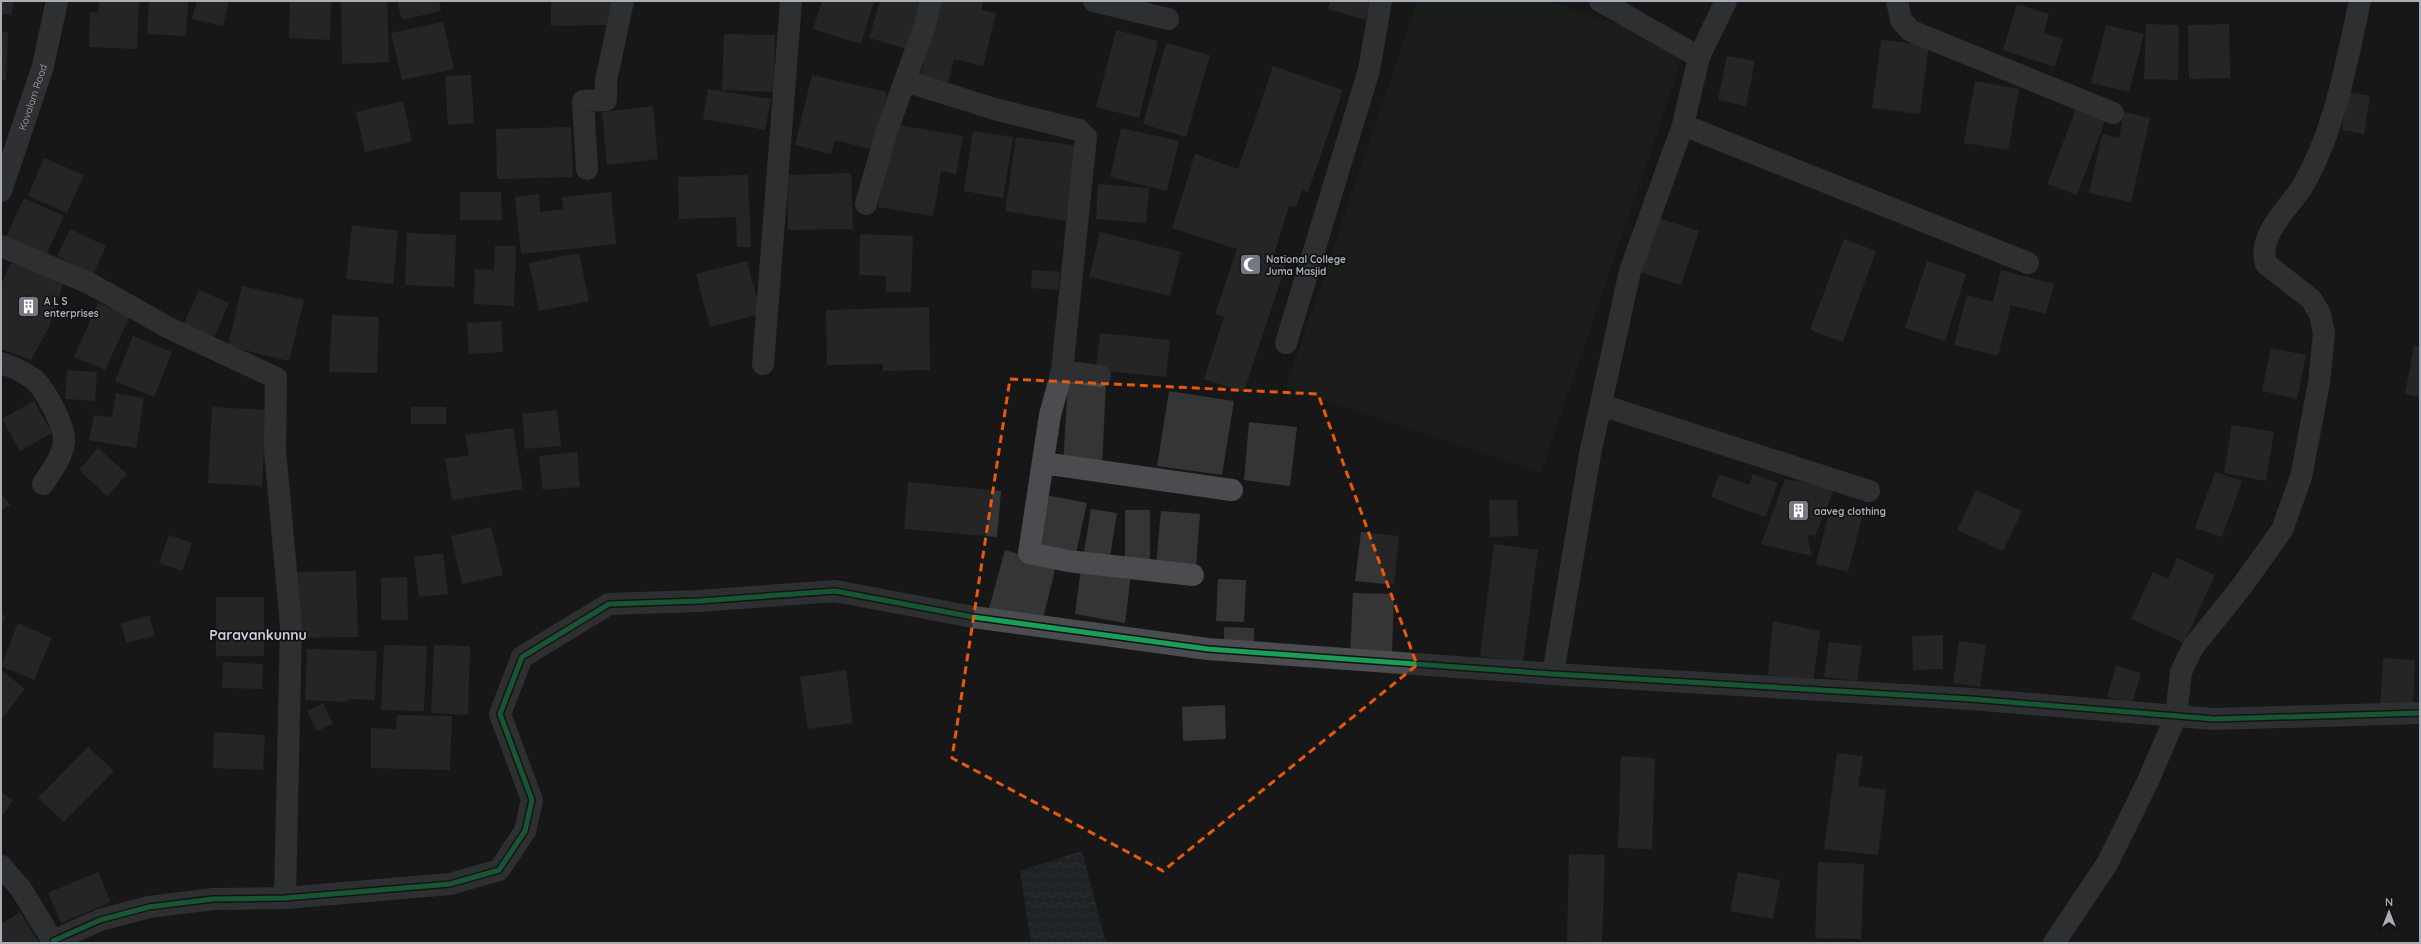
<svg xmlns="http://www.w3.org/2000/svg" width="2421" height="944" viewBox="0 0 2421 944" font-family="Quicksand,sans-serif">
<style>
.pitch{fill:#1d241e}
.water{fill:url(#water-waves)}
.building{fill:#353536}
.lines{fill:none;stroke-linecap:round;stroke-linejoin:round}
.street{stroke:#4b4c50;stroke-width:22}
.primary{stroke:#4d4f52;stroke-width:22}
.cycleway-casing{stroke:#111113;stroke-width:8}
.cycleway{stroke:#1a9f57;stroke-width:5}
.marked{fill:none;stroke:#e8590c;stroke-width:3;stroke-dasharray:8 5;stroke-linejoin:round}
.labels{text-anchor:middle;stroke-width:3.5;stroke-linejoin:round;paint-order:stroke}
.street-label{font-size:10px;fill:#a8adb8;stroke:#111113}
.poi-label{font-size:10px;font-weight:bold;fill:#a8adb8;stroke:#111113;text-anchor:start}
.district-label{font-size:14px;font-weight:bold;fill:#c9ccd4;stroke:#111113}
</style>
<defs>
<pattern id="water-waves" width="16" height="10" patternUnits="userSpaceOnUse"><rect width="16" height="10" fill="#2a3239"/><path d="M0 5q4-4 8 0t8 0" fill="none" stroke="#464d54"/></pattern>
</defs>
<rect width="100%" height="100%" fill="#171717"/>
<path class="pitch" d="M 1417,1 L 1549,1 L 1686,48 L 1541,473 L 1286,387 Z"/>
<path class="water" d="M 1082,851 L 1106,943 L 1031,943 L 1020,871 Z"/>
<path class="building" d="M 1,1 L 14,1 L 11,15 L 1,14 Z
M 99,1 L 139,1 L 137,49 L 89,47 L 90,12 L 98,13 Z
M 149,1 L 188,1 L 186,36 L 147,34 Z
M 197,1 L 229,1 L 223,26 L 192,19 Z
M 290,1 L 331,1 L 330,40 L 289,38 Z
M 341,1 L 387,1 L 389,62 L 342,64 Z
M 397,1 L 439,1 L 441,11 L 402,20 Z
M 551,1 L 611,1 L 611,25 L 551,26 Z
M 822,1 L 874,1 L 861,44 L 813,29 Z
M 880,1 L 925,1 L 911,50 L 869,38 Z
M 939,1 L 983,1 L 981,10 L 996,13 L 983,66 L 954,59 L 948,83 L 920,76 Z
M 1330,1 L 1371,1 L 1366,20 L 1328,9 Z
M 2017,4 L 2049,14 L 2044,33 L 2063,39 L 2055,67 L 2003,50 Z
M 443,22 L 454,69 L 402,80 L 391,33 Z
M 2146,24 L 2179,25 L 2178,80 L 2144,79 Z
M 2229,24 L 2230,78 L 2189,79 L 2188,25 Z
M 2106,25 L 2144,34 L 2129,92 L 2091,83 Z
M 1116,30 L 1158,41 L 1139,118 L 1096,107 Z
M 1,32 L 8,32 L 6,80 L 1,80 Z
M 724,34 L 775,35 L 774,92 L 722,90 Z
M 1881,40 L 1929,45 L 1920,114 L 1872,108 Z
M 1166,43 L 1210,55 L 1186,137 L 1143,124 Z
M 1727,56 L 1755,61 L 1746,106 L 1718,100 Z
M 1273,66 L 1343,90 L 1308,192 L 1302,190 L 1296,207 L 1289,206 L 1272,261 L 1286,265 L 1244,392 L 1204,379 L 1224,317 L 1215,314 L 1237,249 L 1172,228 L 1195,154 L 1238,169 Z
M 471,75 L 474,123 L 448,125 L 445,76 Z
M 812,75 L 887,92 L 874,150 L 835,140 L 831,154 L 795,145 Z
M 1975,81 L 2019,89 L 2008,150 L 1964,143 Z
M 708,89 L 771,99 L 765,130 L 703,119 Z
M 2348,92 L 2370,96 L 2364,134 L 2342,130 Z
M 403,101 L 412,142 L 365,152 L 356,112 Z
M 653,106 L 658,159 L 607,165 L 602,112 Z
M 2076,109 L 2105,121 L 2077,195 L 2047,184 Z
M 2124,112 L 2150,118 L 2131,202 L 2089,193 L 2102,134 L 2119,138 Z
M 893,124 L 963,136 L 956,174 L 941,171 L 933,216 L 878,207 Z
M 571,127 L 573,177 L 497,179 L 496,129 Z
M 1121,128 L 1179,141 L 1167,191 L 1110,177 Z
M 973,131 L 1013,137 L 1003,198 L 964,191 Z
M 1016,137 L 1078,146 L 1066,221 L 1005,211 Z
M 44,158 L 84,175 L 67,213 L 28,196 Z
M 851,173 L 853,229 L 788,230 L 787,175 Z
M 748,175 L 751,247 L 737,247 L 736,217 L 679,219 L 678,177 Z
M 1098,184 L 1149,188 L 1146,223 L 1096,219 Z
M 460,192 L 501,192 L 502,220 L 460,220 Z
M 611,192 L 616,244 L 521,254 L 515,197 L 539,194 L 540,212 L 563,209 L 562,197 Z
M 24,198 L 64,216 L 46,255 L 6,237 Z
M 1658,218 L 1699,231 L 1681,285 L 1640,272 Z
M 352,225 L 398,231 L 393,284 L 346,279 Z
M 70,229 L 106,246 L 93,274 L 57,256 Z
M 1100,232 L 1181,252 L 1170,296 L 1089,277 Z
M 407,233 L 456,235 L 454,287 L 405,285 Z
M 860,234 L 913,236 L 911,292 L 886,292 L 886,276 L 859,275 Z
M 1844,239 L 1876,251 L 1843,342 L 1810,330 Z
M 495,246 L 516,246 L 514,306 L 474,304 L 475,269 L 494,270 Z
M 579,253 L 589,301 L 539,311 L 529,263 Z
M 747,261 L 761,314 L 710,327 L 696,274 Z
M 1927,261 L 1966,274 L 1945,341 L 1905,328 Z
M 10,263 L 65,278 L 49,327 L 31,360 L 1,349 L 1,286 Z
M 1032,270 L 1060,272 L 1058,290 L 1031,288 Z
M 2001,270 L 2054,284 L 2046,314 L 2011,305 L 1998,356 L 1954,345 L 1967,295 L 1993,302 Z
M 242,286 L 304,300 L 289,361 L 228,346 Z
M 199,290 L 229,303 L 214,337 L 184,323 Z
M 98,303 L 130,316 L 105,370 L 74,357 Z
M 929,307 L 930,370 L 883,371 L 883,364 L 827,365 L 826,310 Z
M 332,315 L 379,317 L 377,373 L 329,372 Z
M 501,321 L 503,352 L 469,354 L 467,323 Z
M 1100,333 L 1170,340 L 1166,377 L 1096,370 Z
M 133,336 L 172,352 L 154,397 L 115,381 Z
M 2414,346 L 2420,347 L 2420,397 L 2405,394 Z
M 2271,348 L 2306,355 L 2297,399 L 2262,391 Z
M 67,370 L 97,372 L 95,401 L 65,399 Z
M 1068,381 L 1106,383 L 1102,467 L 1063,465 Z
M 1169,391 L 1234,401 L 1222,475 L 1157,466 Z
M 116,393 L 144,398 L 136,448 L 89,440 L 94,415 L 112,417 Z
M 34,401 L 52,433 L 20,451 L 2,419 Z
M 212,407 L 266,410 L 262,486 L 208,483 Z
M 411,407 L 446,407 L 446,424 L 411,424 Z
M 557,410 L 561,446 L 525,449 L 522,414 Z
M 1249,422 L 1297,427 L 1290,486 L 1244,480 Z
M 2232,425 L 2274,432 L 2266,481 L 2224,473 Z
M 513,428 L 523,489 L 452,500 L 445,459 L 469,455 L 465,435 Z
M 98,448 L 127,474 L 107,496 L 79,470 Z
M 577,452 L 580,487 L 543,490 L 539,456 Z
M 2215,472 L 2242,481 L 2222,537 L 2195,528 Z
M 1719,474 L 1749,485 L 1753,474 L 1778,483 L 1765,517 L 1711,497 Z
M 1785,479 L 1835,487 L 1815,536 L 1807,535 L 1812,556 L 1761,544 Z
M 908,482 L 1001,491 L 997,537 L 904,529 Z
M 1976,490 L 2022,511 L 2003,551 L 1957,530 Z
M 1,493 L 10,505 L 1,511 Z
M 1046,495 L 1087,503 L 1075,558 L 1035,550 Z
M 1489,500 L 1517,500 L 1518,536 L 1490,537 Z
M 1091,509 L 1117,513 L 1110,557 L 1084,552 Z
M 1830,509 L 1862,517 L 1848,572 L 1816,564 Z
M 1125,510 L 1150,510 L 1150,561 L 1125,561 Z
M 1161,511 L 1200,514 L 1196,567 L 1156,564 Z
M 491,527 L 503,575 L 462,584 L 451,536 Z
M 1361,532 L 1399,536 L 1394,585 L 1355,581 Z
M 169,535 L 192,543 L 182,571 L 159,563 Z
M 1494,544 L 1538,550 L 1523,662 L 1480,656 Z
M 1005,550 L 1056,566 L 1041,626 L 988,612 Z
M 443,553 L 448,594 L 419,597 L 414,557 Z
M 2177,558 L 2215,575 L 2184,643 L 2131,619 L 2153,572 L 2168,579 Z
M 1081,568 L 1131,575 L 1125,623 L 1075,614 Z
M 356,571 L 358,637 L 298,638 L 297,572 Z
M 407,577 L 408,620 L 381,620 L 381,578 Z
M 1218,579 L 1246,580 L 1244,622 L 1216,621 Z
M 1353,593 L 1394,594 L 1392,655 L 1350,654 Z
M 216,597 L 264,597 L 264,656 L 216,656 Z
M 1,614 L 6,616 L 1,626 Z
M 149,616 L 155,636 L 126,643 L 121,623 Z
M 1773,621 L 1820,631 L 1813,682 L 1768,675 Z
M 18,623 L 52,638 L 34,680 L 1,666 Z
M 1224,627 L 1254,628 L 1254,645 L 1224,644 Z
M 1943,635 L 1943,669 L 1913,670 L 1912,636 Z
M 1959,641 L 1986,645 L 1980,687 L 1953,683 Z
M 1829,642 L 1862,646 L 1857,681 L 1824,677 Z
M 384,645 L 427,646 L 424,711 L 381,710 Z
M 434,645 L 470,646 L 468,715 L 431,713 Z
M 307,649 L 377,651 L 375,700 L 348,699 L 348,702 L 305,700 Z
M 2383,658 L 2415,660 L 2413,709 L 2380,707 Z
M 223,662 L 263,664 L 262,689 L 222,688 Z
M 2116,666 L 2141,673 L 2132,704 L 2107,697 Z
M 1,670 L 25,689 L 1,720 Z
M 846,670 L 853,723 L 808,729 L 800,677 Z
M 323,703 L 333,724 L 317,731 L 307,711 Z
M 1225,705 L 1226,739 L 1183,741 L 1182,707 Z
M 397,715 L 452,716 L 450,770 L 371,768 L 371,728 L 396,729 Z
M 214,732 L 265,735 L 263,770 L 213,768 Z
M 88,747 L 114,771 L 64,822 L 38,798 Z
M 1837,753 L 1863,756 L 1858,786 L 1886,790 L 1878,855 L 1824,849 Z
M 1621,756 L 1655,758 L 1652,849 L 1618,848 Z
M 1,792 L 13,800 L 1,818 Z
M 1569,854 L 1605,855 L 1602,942 L 1567,941 Z
M 1818,862 L 1864,864 L 1861,939 L 1815,938 Z
M 98,872 L 111,902 L 61,923 L 48,893 Z
M 1738,872 L 1780,880 L 1773,919 L 1730,911 Z
M 20,912 L 39,943 L 1,943 L 1,924 Z"/>
<g class="lines">
<path class="street" d="M 1094,1 L 1168,19
M 1600,1 L 1699,57
M 1897,1 L 1901,20 L 1911,31 L 2113,113
M 905,81 L 998,110 L 1079,130 L 1086,137 L 1062,371 L 1050,415 L 1029,553 L 1068,561 L 1193,575
M 1683,125 L 2028,263
M 587,169 L 583,101 L 606,100 L 606,81 L 623,1
M 866,204 L 887,130 L 924,28 L 931,1
M 1,246 L 89,283 L 167,327 L 276,378 L 275,450 L 291,626 L 285,898
M 1286,343 L 1369,70 L 1381,1
M 1,363 C 11,366 23,372 32,378 C 44,386 64,425 64,440 C 63,457 52,470 43,484
M 763,364 L 791,1
M 1062,371 L 1100,376
M 1601,405 L 1869,491
M 1043,463 L 1232,490
M 1553,674 L 1590,454 L 1630,271 L 1683,125 L 1699,57 L 1726,1
M 1,866 L 21,889 L 54,943
M 53,941 L 100,920 L 149,907 L 213,899 L 285,898 L 450,884 L 499,870 L 525,831 L 532,800 L 500,714 L 522,657 L 609,604 L 699,601 L 835,591 L 973,617 L 1208,649 L 1553,674 L 1971,699 L 2214,719 L 2420,713
M 2054,943 L 2107,864 L 2148,781 L 2176,716 L 2181,672 L 2193,647 L 2242,586 L 2282,530 L 2301,477 L 2319,383 L 2324,333 L 2320,314 L 2311,299 L 2266,264 C 2257,235 2288,209 2302,187 C 2335,131 2346,64 2360,1"/>
<path class="primary" id="s1" d="M 1,191 L 43,66 L 57,1"/>
<defs>
<path id="cycleway" d="M 54,943 L 53,941 L 100,920 L 149,907 L 213,899 L 285,898 L 450,884 L 499,870 L 525,831 L 532,800 L 500,714 L 522,657 L 609,604 L 699,601 L 835,591 L 973,617 L 1208,649 L 1553,674 L 1971,699 L 2214,719 L 2420,713"/>
</defs>
<use href="#cycleway" class="cycleway-casing"/>
<use href="#cycleway" class="cycleway"/>
</g>
<path d="M0 0H2421V944H0ZM 1010,379 L 1318,394 L 1417,665 L 1163,871 L 952,758 Z" fill="#171717" fill-opacity=".55" fill-rule="evenodd"/>
<path class="marked" d="M 1010,379 L 1318,394 L 1417,665 L 1163,871 L 952,758 Z"/>
<defs>
<symbol id="mosque-square" viewBox="-11 -11 22 22"><rect x="-9" y="-9" width="18" height="18" rx="4" fill="#757880" stroke="#111113"/><path d="M3.5-4.9A6 6 0 1 0 3.5 4.9A5 5 0 1 1 3.5-4.9Z" fill="#fff"/></symbol>
<symbol id="building-square" viewBox="-11 -11 22 22"><rect x="-9" y="-9" width="18" height="18" rx="4" fill="#757880" stroke="#111113"/><path d="M-4-6H4V6H1V3H-1V6H-4ZM-2.5-4.3h1.7v1.8h-1.7ZM.8-4.3h1.7v1.8H.8ZM-2.5-1h1.7V.8h-1.7ZM.8-1h1.7V.8H.8Z" fill="#fff"/></symbol>
</defs>
<g fill-rule="evenodd">
<use href="#mosque-square" x="1238" y="252" width="25" height="25"/>
<use href="#building-square" x="16" y="294" width="25" height="25"/>
<use href="#building-square" x="1786" y="498" width="25" height="25"/>
</g>
<g class="labels">
<g class="street-label">
<text dy="4" stroke="none"><textPath href="#s1" startOffset="99">Kovalam Road</textPath></text>
</g>
<g class="poi-label">
<text x="1266" y="263">National College<tspan x="1266" dy="12">Juma Masjid</tspan></text>
<text x="44" y="305">A L S<tspan x="44" dy="12">enterprises</tspan></text>
<text x="1814" y="515">aaveg clothing</text>
</g>
<g class="district-label">
<text x="258" y="640">Paravankunnu</text>
</g>
</g>
<rect width="2421" height="944" fill="none" stroke="#a8adb8" stroke-width="4"/>
<g transform="translate(2389 912)" stroke="#111113" stroke-width="3" paint-order="stroke">
<path d="M0-3L7 15L0 10L-7 15Z" fill="#a8adb8"/>
<text y="-6" font-size="11" font-weight="bold" text-anchor="middle" fill="#a8adb8">N</text>
</g>
</svg>
